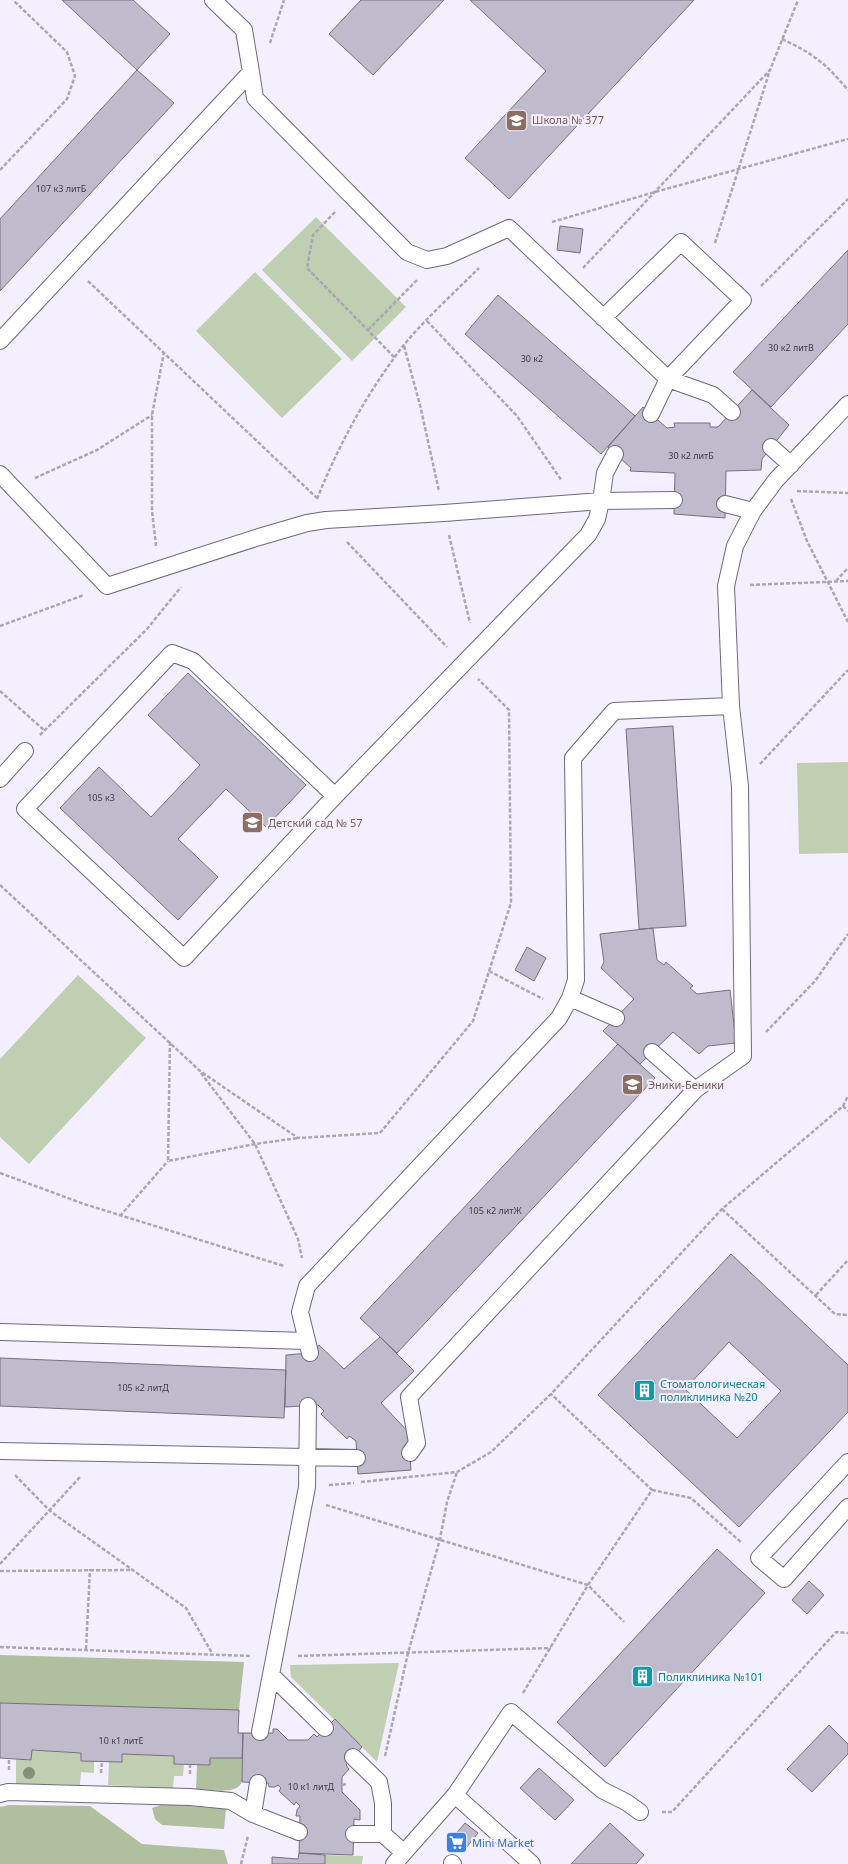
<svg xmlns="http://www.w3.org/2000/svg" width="848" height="1864" viewBox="0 0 848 1864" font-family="'Noto Sans',sans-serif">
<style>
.green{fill:#c0ceb2}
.forest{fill:#b0c09e}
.building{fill:#c0bbcc;stroke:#757080;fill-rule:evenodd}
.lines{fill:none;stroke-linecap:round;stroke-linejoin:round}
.lane-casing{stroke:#6e6979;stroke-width:18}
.path{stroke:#aaa6b2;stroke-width:2.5;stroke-dasharray:4 2;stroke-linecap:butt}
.lane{stroke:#fff;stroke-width:16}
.tree{fill:#878f78}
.labels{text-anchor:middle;stroke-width:4;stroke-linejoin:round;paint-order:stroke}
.number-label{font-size:9px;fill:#3e3b44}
.education-label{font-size:11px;fill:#785e54;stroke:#f4effe;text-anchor:start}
.culture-label{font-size:11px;fill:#0d838f;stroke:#f4effe;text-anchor:start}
.shop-label{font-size:11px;fill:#366cbe;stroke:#f4effe;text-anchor:start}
</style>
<rect width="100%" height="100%" fill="#f4effe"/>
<path class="green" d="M 316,217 L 406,307 L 352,361 L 262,270 Z
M 255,272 L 342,359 L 282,418 L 196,331 Z
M 848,762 L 848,853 L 799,854 L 797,763 Z
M 78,975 L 146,1038 L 29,1164 L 0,1137 L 0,1059 Z
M 399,1663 L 377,1762 L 291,1677 L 290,1665 Z
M 32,1750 L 81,1753 L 81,1761 L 94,1761 L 94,1773 L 81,1772 L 80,1785 L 16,1784 L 16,1759 L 31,1759 Z
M 122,1754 L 174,1756 L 174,1764 L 184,1764 L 183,1776 L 174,1776 L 173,1788 L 108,1785 L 109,1761 L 122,1762 Z
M 325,1855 L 363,1856 L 362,1864 L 325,1864 Z"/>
<path class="forest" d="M 0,1655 L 244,1662 L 239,1710 L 0,1703 Z
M 210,1758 L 242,1758 C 242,1765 243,1774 242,1781 C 239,1796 207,1789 196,1789 L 197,1765 L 210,1765 Z
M 164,1804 L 226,1809 L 224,1829 L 162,1825 L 155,1819 L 152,1808 Z
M 8,1805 L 90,1806 L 142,1844 L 224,1850 L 228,1864 L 0,1864 L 0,1807 Z"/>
<path class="building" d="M 62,0 L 133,0 L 170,34 L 137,70 Z
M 361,0 L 444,0 L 373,75 L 329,34 Z
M 470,0 L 694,0 L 509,199 L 465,158 L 546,71 Z
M 137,70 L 174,103 L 0,291 L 0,219 Z
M 560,226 L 583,229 L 580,253 L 557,250 Z
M 848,250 L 848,324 L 771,407 L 733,372 Z
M 498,295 L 635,416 L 601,454 L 465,334 Z
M 752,390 L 789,425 L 762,459 L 761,470 L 726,471 L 725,518 L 674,514 L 675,473 L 630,471 L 631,468 L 608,447 L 643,407 L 667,428 L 675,427 L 674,423 L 710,423 L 710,427 L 718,427 Z
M 188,673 L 306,785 L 266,827 L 226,789 L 178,839 L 218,877 L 178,920 L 60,808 L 99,767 L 151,817 L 200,765 L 148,715 Z
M 673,726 L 686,926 L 639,929 L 626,729 Z
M 653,928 L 657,960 L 664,965 L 666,962 L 693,986 L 690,988 L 697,994 L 730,990 L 736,1043 L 708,1046 L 699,1054 L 673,1032 L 640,1064 L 603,1031 L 634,999 L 601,968 L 604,962 L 600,934 Z
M 527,947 L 546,958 L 534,981 L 515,970 Z
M 618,1044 L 655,1078 L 397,1353 L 360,1318 Z
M 731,1254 L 848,1365 L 848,1412 L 739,1527 L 598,1395 ZM 729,1342 L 781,1391 L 737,1438 L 685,1389 Z
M 380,1337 L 414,1371 L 381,1403 L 412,1436 L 409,1442 L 411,1470 L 358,1474 L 356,1441 L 349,1436 L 347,1439 L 321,1414 L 324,1411 L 318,1405 L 285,1407 L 286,1355 L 310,1353 L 319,1345 L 344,1369 Z
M 0,1358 L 286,1370 L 284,1418 L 0,1406 Z
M 717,1549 L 765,1593 L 605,1767 L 557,1722 Z
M 809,1581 L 824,1595 L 807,1614 L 792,1600 Z
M 0,1703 L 239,1710 L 238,1733 L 243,1733 L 242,1758 L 210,1758 L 210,1765 L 174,1764 L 174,1756 L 122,1754 L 122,1762 L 81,1761 L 81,1753 L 32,1750 L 31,1760 L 0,1758 Z
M 335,1719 L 362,1747 L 346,1765 L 349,1769 L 342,1777 L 342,1792 L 360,1810 L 360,1820 L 354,1819 L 353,1855 L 299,1853 L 300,1816 L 296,1816 L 297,1810 L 300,1806 L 296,1802 L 294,1805 L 279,1791 L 281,1788 L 278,1785 L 275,1787 L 269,1787 L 268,1783 L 242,1782 L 243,1733 L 273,1733 L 273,1729 L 277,1729 L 288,1740 L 308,1740 L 314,1734 L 317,1737 Z
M 829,1725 L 848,1744 L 848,1754 L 812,1792 L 787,1769 Z
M 539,1768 L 574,1800 L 555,1820 L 520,1788 Z
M 465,1823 L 478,1833 L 462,1853 L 449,1842 Z
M 610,1823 L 644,1855 L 636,1864 L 571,1864 Z
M 299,1853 L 325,1855 L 325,1864 L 272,1864 L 272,1857 L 298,1859 Z"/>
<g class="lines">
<defs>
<path id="lane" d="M 251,72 L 255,98 L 407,252 L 427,260 L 447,256 L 509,228 L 668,379 L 713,395 L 732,412
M 603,318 L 681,242 L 743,300 L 668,379 L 651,414
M 0,341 L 251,72 L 244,30 L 213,0
M 771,447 L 791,465
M 0,474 L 107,586 L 259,537 L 307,523 L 326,520 L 444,513 L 601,501 L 605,473 L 615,454
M 725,504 L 753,511
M 0,779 L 25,751
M 335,796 L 193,661 L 172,653 L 25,809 L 184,958 L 335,796 L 588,535 L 597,519 L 601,501 L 674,500
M 570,998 L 616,1018
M 652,1052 L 695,1090
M 0,1332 L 307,1341
M 310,1353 L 300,1312 L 307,1286 L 559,1018 L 570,998 L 576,980 L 573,758 L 614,711 L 731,706
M 0,1451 L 357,1458
M 410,1453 L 417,1443 L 409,1397 L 695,1090 L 743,1056 L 740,786 L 731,706 L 726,586 L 735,546 L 753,511 L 776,480 L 848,404
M 848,1462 L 759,1558 L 784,1579 L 848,1507
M 271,1675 L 325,1728
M 260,1732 L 307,1487 L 308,1406
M 353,1757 L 379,1782 L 383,1803 L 383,1834
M 0,1794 L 8,1792 L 190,1797 L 231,1801 L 253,1814 L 299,1832
M 455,1795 L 532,1864
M 253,1814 L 258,1783
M 354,1834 L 383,1834 L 403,1852
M 452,1863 L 453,1864
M 394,1864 L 455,1795 L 511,1712 L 602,1790 L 626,1802 L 640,1812"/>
</defs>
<use href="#lane" class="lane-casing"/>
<path class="path" d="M 782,39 C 814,54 825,63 848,90
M 270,43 L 284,0
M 0,170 L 67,99 L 75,76 L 67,52 L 13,0
M 335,212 L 313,235 L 307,268 L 395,358
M 552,222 L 655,192 L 848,139
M 715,243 L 770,70
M 583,268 L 770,70 L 798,0
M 88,281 L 317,498
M 761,286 L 848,199
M 427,321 L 517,416 L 562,481
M 368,330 L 417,280
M 404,346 L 420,405 L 439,491
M 35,478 L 97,450 L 152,415
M 797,491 L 848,493
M 317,499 C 339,444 367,393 403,346 C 426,318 454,293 479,268
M 791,499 L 807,541 L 848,622
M 449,535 L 470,623
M 347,542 L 447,647
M 156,546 L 152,511 L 152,415 L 164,352
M 836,581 L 848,568
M 750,585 L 848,581
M 0,626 L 84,595
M 0,691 L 44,730
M 40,735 L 147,629 L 181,587
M 760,764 L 848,670
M 0,885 L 200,1071 L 298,1138 L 380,1133 L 473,1021 L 511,903 L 509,710 L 478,679
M 489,971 L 543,999
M 766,1032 L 815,981 L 848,934
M 170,1042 L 168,1161 L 255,1144 L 298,1138
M 201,1073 L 255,1144 L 298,1239 L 302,1258
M 843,1106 L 848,1111
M 0,1173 L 84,1204 L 284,1266
M 722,1209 L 835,1314 L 848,1315
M 120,1216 L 168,1161
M 816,1295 L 848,1260
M 15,1475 L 50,1511 L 186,1608 L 212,1653
M 361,1482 L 457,1472 L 491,1452 L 551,1394 L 722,1209 L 843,1106 L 848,1096
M 329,1485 L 354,1483
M 652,1490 L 691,1498 L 742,1543
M 326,1505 L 588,1585 L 624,1622
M 0,1564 L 81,1476
M 0,1571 L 133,1570
M 0,1647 L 251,1656
M 86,1649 L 90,1569
M 298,1656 L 551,1648
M 523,1693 L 588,1585 L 652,1490 L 551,1394
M 385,1756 L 408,1653 L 440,1539 L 447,1502 L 457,1472
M 9,1770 L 9,1759
M 101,1773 L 102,1761
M 190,1774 L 190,1765
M 342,1785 L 348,1784
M 662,1812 L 672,1812 L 836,1632 L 848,1633
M 241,1864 L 248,1836"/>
<use href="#lane" class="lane"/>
</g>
<circle class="tree" cx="29" cy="1773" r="6"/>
<defs>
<symbol id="school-square" viewBox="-11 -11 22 22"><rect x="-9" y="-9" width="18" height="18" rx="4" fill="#8d6e63" stroke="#f4effe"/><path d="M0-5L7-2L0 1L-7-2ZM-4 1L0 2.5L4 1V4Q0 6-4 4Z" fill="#fff"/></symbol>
<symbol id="building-square" viewBox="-11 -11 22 22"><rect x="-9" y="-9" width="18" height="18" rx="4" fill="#0f9aa8" stroke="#f4effe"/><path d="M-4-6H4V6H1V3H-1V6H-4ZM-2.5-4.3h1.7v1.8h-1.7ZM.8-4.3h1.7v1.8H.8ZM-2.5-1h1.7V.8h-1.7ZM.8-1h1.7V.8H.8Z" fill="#fff"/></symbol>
<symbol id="supermarket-square" viewBox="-11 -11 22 22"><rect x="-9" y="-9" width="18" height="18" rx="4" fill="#3f7fe0" stroke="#f4effe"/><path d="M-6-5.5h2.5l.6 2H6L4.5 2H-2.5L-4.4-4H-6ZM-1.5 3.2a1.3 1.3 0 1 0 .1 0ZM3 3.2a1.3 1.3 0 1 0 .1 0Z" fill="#fff"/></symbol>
</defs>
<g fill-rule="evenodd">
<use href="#school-square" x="504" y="108" width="25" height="25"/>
<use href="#school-square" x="240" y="810" width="25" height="25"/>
<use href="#school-square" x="620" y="1072" width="25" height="25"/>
<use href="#building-square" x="632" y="1378" width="25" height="25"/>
<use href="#building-square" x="630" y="1664" width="25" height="25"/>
<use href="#supermarket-square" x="444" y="1830" width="25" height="25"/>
</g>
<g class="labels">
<g class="number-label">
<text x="61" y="192">107 к3 литБ</text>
<text x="791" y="351">30 к2 литВ</text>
<text x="532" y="362">30 к2</text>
<text x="691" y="459">30 к2 литБ</text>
<text x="101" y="801">105 к3</text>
<text x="495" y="1214">105 к2 литЖ</text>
<text x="143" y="1391">105 к2 литД</text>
<text x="121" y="1744">10 к1 литЕ</text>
<text x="311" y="1790">10 к1 литД</text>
</g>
<g class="education-label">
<text x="532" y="124">Школа № 377</text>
<text x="268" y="827">Детский сад № 57</text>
<text x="648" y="1089">Эники-Беники</text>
</g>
<g class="culture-label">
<text x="660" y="1388">Стоматологическая<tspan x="660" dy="13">поликлиника №20</tspan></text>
<text x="658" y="1681">Поликлиника №101</text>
</g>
<g class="shop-label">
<text x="472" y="1847">Mini Market</text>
</g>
</g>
</svg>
